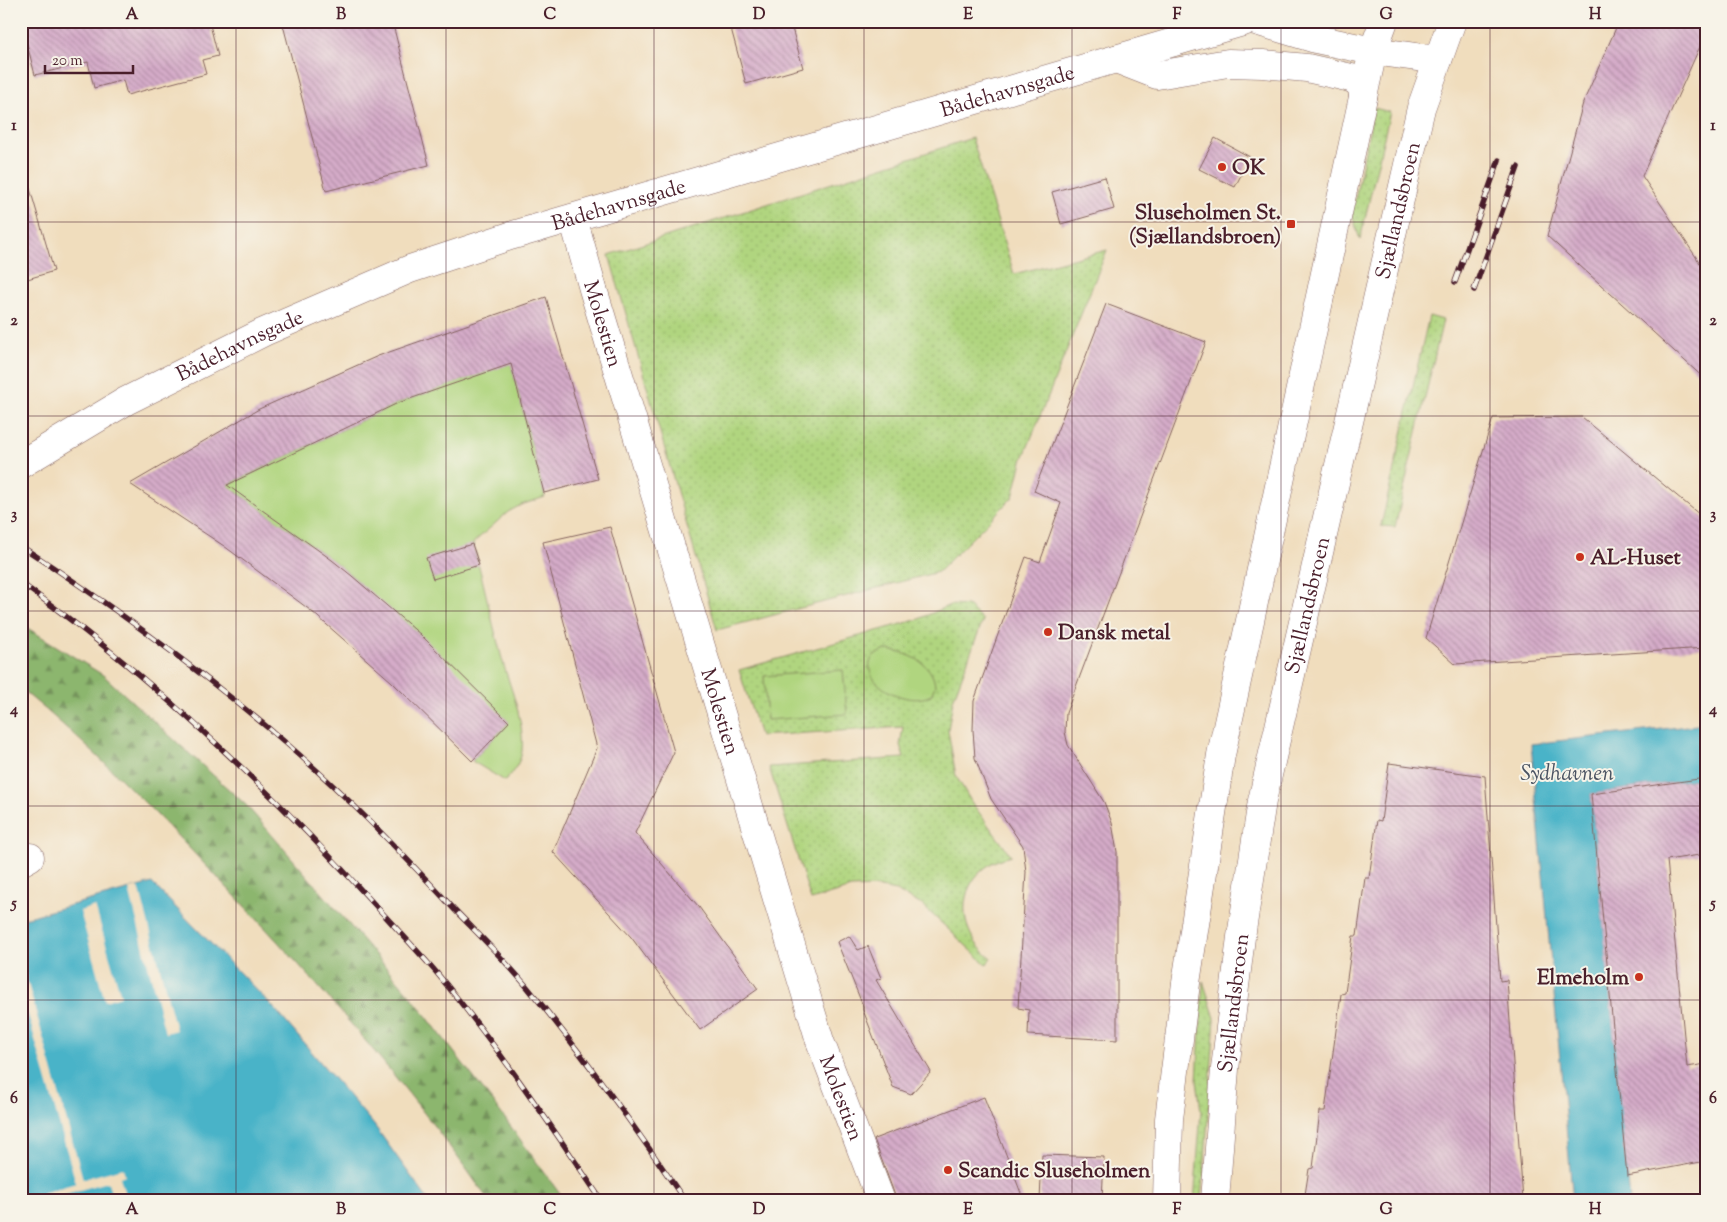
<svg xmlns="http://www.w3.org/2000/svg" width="1727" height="1222" viewBox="0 0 1727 1222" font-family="'Sorts Mill Goudy',serif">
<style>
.grass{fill:url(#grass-dots);stroke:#7d7a55}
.forest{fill:url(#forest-firs);stroke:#6b6a4c}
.green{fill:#b0d57f;stroke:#7d7a55}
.water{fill:#4ab3c8;stroke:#4a697a}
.pier{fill:#f0ddbd}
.building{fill:url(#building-back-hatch)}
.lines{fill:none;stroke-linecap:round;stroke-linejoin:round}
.street-casing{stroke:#84625e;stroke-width:29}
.secondary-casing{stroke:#84625e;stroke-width:29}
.street{stroke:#fff;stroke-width:28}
.secondary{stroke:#fff;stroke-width:28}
.rail-casing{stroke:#4a1f2b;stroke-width:5.5}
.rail{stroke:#f7f3e8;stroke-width:4;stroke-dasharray:11;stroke-linecap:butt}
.grid{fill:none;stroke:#4a1f2b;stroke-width:1;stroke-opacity:0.55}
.poi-dot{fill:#c8321e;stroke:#f7f3e8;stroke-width:2}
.labels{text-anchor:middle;stroke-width:4;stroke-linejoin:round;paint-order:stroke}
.street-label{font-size:21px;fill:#4a1f2b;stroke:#f7f3e8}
.poi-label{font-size:21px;font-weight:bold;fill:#4a1f2b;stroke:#f7f3e8;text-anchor:start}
.water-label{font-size:22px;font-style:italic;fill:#4a5362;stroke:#f7f3e8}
.neatline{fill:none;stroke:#4a1f2b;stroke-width:2}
.grid-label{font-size:16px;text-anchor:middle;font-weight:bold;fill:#4a1f2b}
</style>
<defs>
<pattern id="grass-dots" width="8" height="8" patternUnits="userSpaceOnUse" patternTransform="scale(1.25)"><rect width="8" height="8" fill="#b0d57f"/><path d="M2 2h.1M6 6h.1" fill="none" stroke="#99b66e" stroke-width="1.8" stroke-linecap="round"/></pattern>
<pattern id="forest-firs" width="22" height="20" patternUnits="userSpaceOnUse" patternTransform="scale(1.25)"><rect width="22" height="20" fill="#8cb66e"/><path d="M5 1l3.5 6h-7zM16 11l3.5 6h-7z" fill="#74935b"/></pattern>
<pattern id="building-back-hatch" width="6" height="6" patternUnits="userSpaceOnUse" patternTransform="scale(1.25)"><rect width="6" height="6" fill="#d5acc9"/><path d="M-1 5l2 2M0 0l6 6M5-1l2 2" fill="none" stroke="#af8ba3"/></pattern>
</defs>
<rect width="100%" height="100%" fill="#f7f3e8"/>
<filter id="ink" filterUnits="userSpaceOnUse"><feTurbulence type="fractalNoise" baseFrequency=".02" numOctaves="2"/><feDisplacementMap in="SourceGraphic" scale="10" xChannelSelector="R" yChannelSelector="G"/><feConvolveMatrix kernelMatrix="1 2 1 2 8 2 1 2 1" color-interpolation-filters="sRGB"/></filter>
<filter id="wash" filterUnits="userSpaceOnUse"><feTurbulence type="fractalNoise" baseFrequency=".0096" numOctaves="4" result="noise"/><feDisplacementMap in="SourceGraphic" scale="20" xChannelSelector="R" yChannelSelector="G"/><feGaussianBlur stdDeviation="1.12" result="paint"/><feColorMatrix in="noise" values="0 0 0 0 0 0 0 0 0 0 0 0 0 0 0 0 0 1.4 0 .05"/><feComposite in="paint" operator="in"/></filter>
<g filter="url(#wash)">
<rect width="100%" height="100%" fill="#f0ddbd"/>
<path class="grass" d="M 1374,108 L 1390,112 L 1360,240 L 1352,214 Z
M 972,138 L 1014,274 L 1107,250 L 1022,461 L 1013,497 L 938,572 L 717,630 L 609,255 Z
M 1429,316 L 1443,320 L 1395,527 L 1381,526 Z
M 950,605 L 968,606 L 983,620 L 953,700 L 948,730 L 956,776 L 972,803 L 1011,856 C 1004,858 996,860 989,865 C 954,888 959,935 991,958 L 987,965 L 922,905 L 896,891 L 875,887 L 851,888 L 811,900 L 769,767 L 904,758 L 900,745 L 903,727 L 760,736 L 739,670 L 919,619 Z
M 1203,981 L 1215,1018 L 1202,1201 L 1194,1201 L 1201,1111 L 1197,1080 Z"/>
<path class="forest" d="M 21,624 L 103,675 L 246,805 L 410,995 L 498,1109 L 565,1201 L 489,1201 C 407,1083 313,977 214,874 C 153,810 90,745 21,689 Z"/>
<path class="green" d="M 511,363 L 545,497 L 521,505 L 508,512 L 473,543 C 483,580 491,618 501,655 C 509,686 525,719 522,751 C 521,762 512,773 505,781 L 472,761 L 509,722 L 352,576 L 332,560 L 227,485 L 398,403 Z
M 886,650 C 907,652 933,662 935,686 L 931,695 C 908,709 854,681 874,655 Z
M 843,670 L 847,714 L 767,720 L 764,676 Z"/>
<path class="water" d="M 1706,724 L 1706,778 L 1591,794 L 1630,1201 L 1573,1201 L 1531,744 Z
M 152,883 L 274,1008 L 374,1125 L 429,1201 L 21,1201 L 21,919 Z"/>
<path class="pier" d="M 139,887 L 176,1030 L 165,1033 L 129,889 Z
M 95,906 L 121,996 L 105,1001 L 80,911 Z
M 21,959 L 83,1179 L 123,1168 L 125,1175 L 120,1177 L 127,1201 L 113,1201 L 108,1182 L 44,1200 L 42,1193 L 76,1183 L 21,990 Z"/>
<g id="blocks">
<path class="building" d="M 21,21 L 209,21 L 218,56 L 202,60 L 206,74 L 127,95 L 123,80 L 94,88 L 88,62 L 35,75 Z
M 282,21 L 392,21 L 429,165 L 326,191 Z
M 729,21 L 790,21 L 803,68 L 746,84 Z
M 1619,21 L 1706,21 L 1706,33 L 1642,176 L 1706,272 L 1706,380 L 1547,236 L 1583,103 Z
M 1215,138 L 1250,157 L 1235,187 L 1199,169 Z
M 1105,177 L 1114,209 L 1061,224 L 1052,192 Z
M 28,182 L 54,271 L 21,281 L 21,183 Z
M 546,297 L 598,479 L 544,493 L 511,364 L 398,403 L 227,485 L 332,560 L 352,576 L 421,635 L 509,722 L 472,761 L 392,682 L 310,610 L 224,546 L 130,484 L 259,409 L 378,356 Z
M 1106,304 L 1206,342 L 1066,713 L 1065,732 L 1068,745 L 1104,802 L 1112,823 L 1117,852 L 1117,1040 L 1028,1035 L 1029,1010 L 1018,1008 L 1026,872 L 1023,846 L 991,799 L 975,758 L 973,730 L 974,701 L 1026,557 L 1040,562 L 1061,503 L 1034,491 Z
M 1582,417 L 1706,520 L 1706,648 L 1455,664 L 1426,638 L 1493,418 Z
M 610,527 L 674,752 L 635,833 L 699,907 L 758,989 L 700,1030 L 631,937 L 553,852 L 597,748 L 543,542 Z
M 472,544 L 479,565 L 433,579 L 426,558 Z
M 1389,763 L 1485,776 L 1500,981 L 1507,980 L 1523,1201 L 1304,1201 L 1309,1169 L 1313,1168 L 1320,1111 L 1325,1111 L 1341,994 L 1345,993 L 1353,936 L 1357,936 L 1365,878 L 1369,878 L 1377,820 L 1381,821 Z
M 1706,778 L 1706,854 L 1667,860 L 1687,1067 L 1706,1064 L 1706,1161 L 1627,1176 L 1591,794 Z
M 849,936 L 858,950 L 868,946 L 881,978 L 876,980 L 931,1072 L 911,1094 L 893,1087 L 863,1010 L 863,1006 L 837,942 Z
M 984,1097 L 1024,1201 L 897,1201 L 874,1139 Z
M 1042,1155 L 1104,1157 L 1102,1201 L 1040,1201 Z"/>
</g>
</g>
<g filter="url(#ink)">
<use href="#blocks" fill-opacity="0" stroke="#84625e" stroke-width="1"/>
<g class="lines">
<defs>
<g id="street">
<path id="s1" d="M 573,218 L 593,289 L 820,1041 L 881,1201"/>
<path d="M 21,862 L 30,857"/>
</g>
<g id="secondary">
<path d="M 1256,21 L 1316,39 L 1373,51 L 1438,60"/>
<path d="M 1116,59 L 1157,75 L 1228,63 L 1263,64 L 1307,68 L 1351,78 C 1360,83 1363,87 1363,97"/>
<path id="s2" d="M 21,464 L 126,401 L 264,332 L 410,269 L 510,236 L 1246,21"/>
<path d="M 1167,1201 L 1169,1119 L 1186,983 L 1221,755 L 1373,51 L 1384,21"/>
<path id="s3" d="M 1215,1201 L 1225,1069 L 1241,937 L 1262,801 L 1421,108 L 1452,21"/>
</g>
</defs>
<use href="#street" class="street-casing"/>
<use href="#secondary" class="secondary-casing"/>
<use href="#street" class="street"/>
<use href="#secondary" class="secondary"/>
<defs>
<path id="rail" d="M 1455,282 L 1499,160
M 1474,290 L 1518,167
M 21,546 C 111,605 197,668 279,737 C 341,790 398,849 454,909 C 479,935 505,960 528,988 C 584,1056 636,1128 685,1201
M 21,583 C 151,676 268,787 375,905 C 395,927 416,949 436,972 C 496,1044 549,1123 602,1201"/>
</defs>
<use href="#rail" class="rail-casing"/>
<use href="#rail" class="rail"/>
</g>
</g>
<path class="grid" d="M 236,21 L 236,1201M 446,21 L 446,1201M 654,21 L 654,1201M 864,21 L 864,1201M 1072,21 L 1072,1201M 1281,21 L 1281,1201M 1490,21 L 1490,1201M 21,222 L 1706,222M 21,416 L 1706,416M 21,611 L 1706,611M 21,806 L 1706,806M 21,1000 L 1706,1000"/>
<g class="poi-dot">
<circle cx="1222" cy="167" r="5"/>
<rect x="1286" y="219" width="10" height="10" rx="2.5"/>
<circle cx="1580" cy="557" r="5"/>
<circle cx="1048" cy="632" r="5"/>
<circle cx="1639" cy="977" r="5"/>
<circle cx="948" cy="1170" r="5"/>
</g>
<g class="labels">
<g class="street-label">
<text dy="7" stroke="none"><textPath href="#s2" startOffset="1059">Bådehavnsgade</textPath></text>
<text dy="7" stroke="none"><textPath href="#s2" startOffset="654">Bådehavnsgade</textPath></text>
<text dy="7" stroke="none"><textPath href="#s3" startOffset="1009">Sjællandsbroen</textPath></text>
<text dy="7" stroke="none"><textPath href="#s1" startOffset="110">Molestien</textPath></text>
<text dy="7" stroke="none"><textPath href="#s2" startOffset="249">Bådehavnsgade</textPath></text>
<text dy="7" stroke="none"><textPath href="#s3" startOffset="604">Sjællandsbroen</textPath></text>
<text dy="7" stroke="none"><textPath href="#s1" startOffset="515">Molestien</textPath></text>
<text dy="7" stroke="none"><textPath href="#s3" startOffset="199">Sjællandsbroen</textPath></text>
<text dy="7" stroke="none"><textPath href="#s1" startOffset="920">Molestien</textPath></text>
</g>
<g class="poi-label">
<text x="1232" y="174">OK</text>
<text x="1281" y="219" text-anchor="end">Sluseholmen St.<tspan x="1281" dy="24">(Sjællandsbroen)</tspan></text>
<text x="1590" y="564">AL-Huset</text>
<text x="1058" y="639">Dansk metal</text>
<text x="1629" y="984" text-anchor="end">Elmeholm</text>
<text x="958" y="1177">Scandic Sluseholmen</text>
</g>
<g class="water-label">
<text x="1567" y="780">Sydhavnen</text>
</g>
</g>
<rect width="1727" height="1222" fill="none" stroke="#f7f3e8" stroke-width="55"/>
<path d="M45 65v8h88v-8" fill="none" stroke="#4a1f2b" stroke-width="2.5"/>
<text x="52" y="65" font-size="15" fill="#4a1f2b" stroke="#f7f3e8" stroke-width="4" paint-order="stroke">20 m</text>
<rect x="28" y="28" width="1672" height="1166" class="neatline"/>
<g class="grid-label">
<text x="132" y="19">A</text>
<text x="341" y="19">B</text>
<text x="550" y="19">C</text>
<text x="759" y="19">D</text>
<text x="968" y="19">E</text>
<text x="1177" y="19">F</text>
<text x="1386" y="19">G</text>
<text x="1595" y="19">H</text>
<text x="14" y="130">1</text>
<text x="1713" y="130">1</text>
<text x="14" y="325">2</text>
<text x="1713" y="325">2</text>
<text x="14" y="519">3</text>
<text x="1713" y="519">3</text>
<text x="14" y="714">4</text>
<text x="1713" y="714">4</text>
<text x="14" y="908">5</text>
<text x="1713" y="908">5</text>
<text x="14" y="1103">6</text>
<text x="1713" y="1103">6</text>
<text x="132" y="1214">A</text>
<text x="341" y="1214">B</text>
<text x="550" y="1214">C</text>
<text x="759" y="1214">D</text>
<text x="968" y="1214">E</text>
<text x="1177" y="1214">F</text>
<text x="1386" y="1214">G</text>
<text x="1595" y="1214">H</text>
</g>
</svg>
